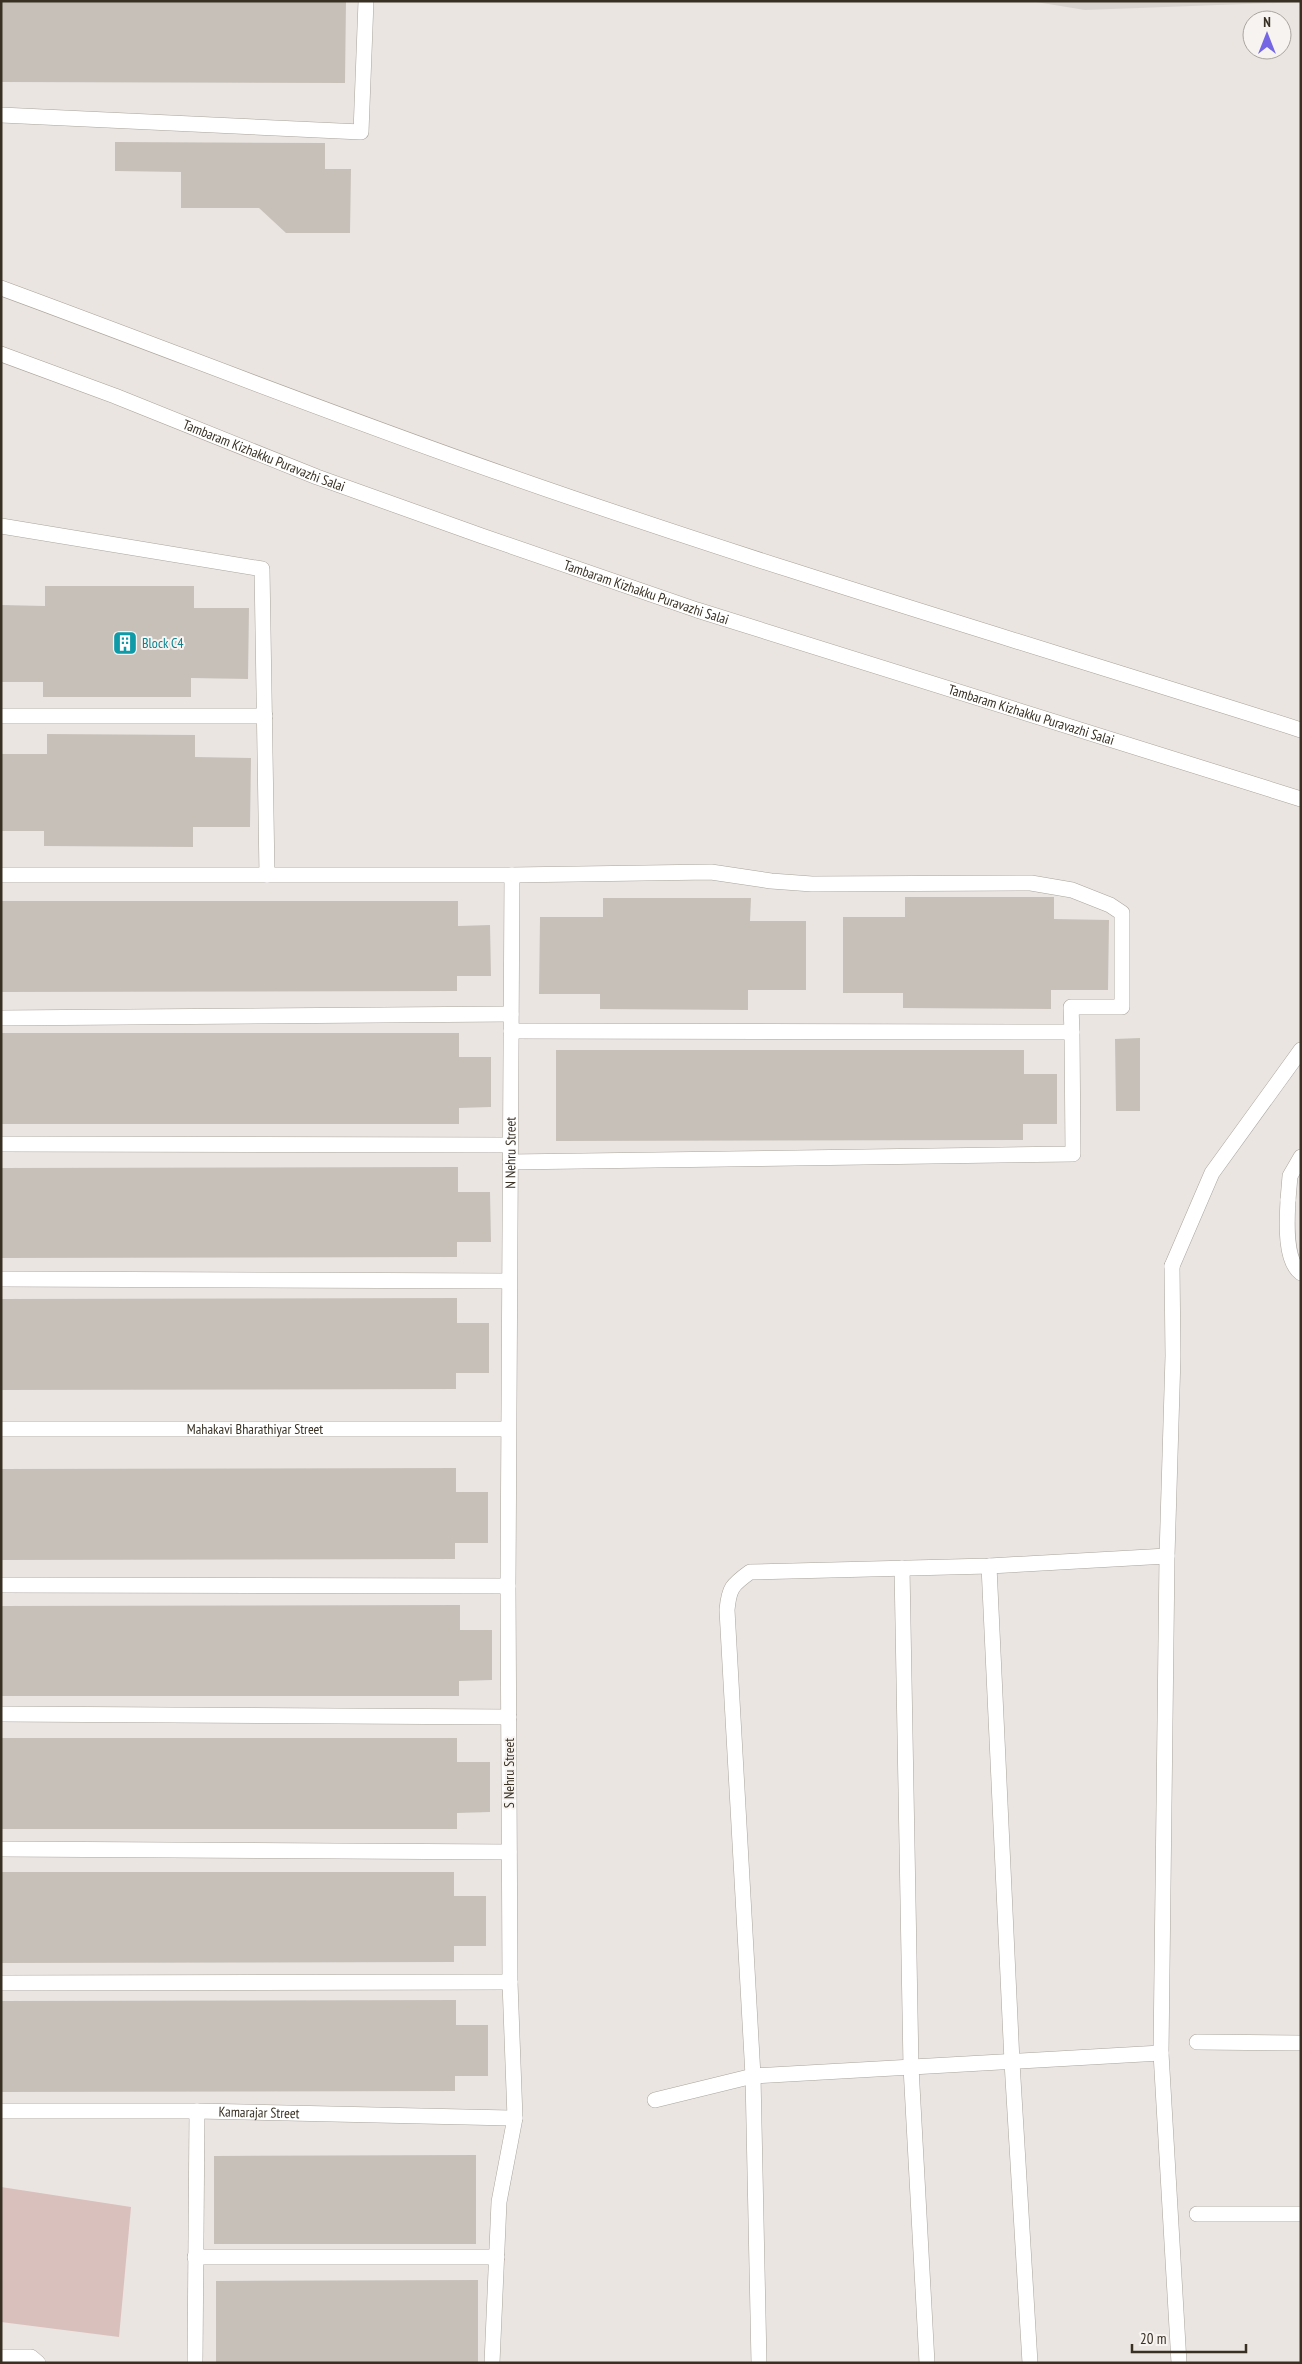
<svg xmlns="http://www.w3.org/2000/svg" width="1302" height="2364" viewBox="0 0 1302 2364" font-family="'PT Sans Narrow',sans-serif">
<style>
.built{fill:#d9d3cf}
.green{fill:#d9c0bc}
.building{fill:#c7c0b9}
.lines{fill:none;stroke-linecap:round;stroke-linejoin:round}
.service-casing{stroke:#aaa49d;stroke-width:16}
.minor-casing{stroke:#aaa49d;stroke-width:16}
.secondary-casing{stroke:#aba298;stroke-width:16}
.service{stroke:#fff;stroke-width:15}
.minor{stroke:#fff;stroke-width:15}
.secondary{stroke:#fff;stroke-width:15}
.labels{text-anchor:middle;stroke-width:4;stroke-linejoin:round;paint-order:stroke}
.street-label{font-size:14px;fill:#383023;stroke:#f7f3f1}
.culture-label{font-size:14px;fill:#0d838f;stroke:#f7f3f1;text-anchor:start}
</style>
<rect width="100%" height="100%" fill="#eae5e1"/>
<path class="built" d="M 1030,1 L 1301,1 L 1301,2 L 1085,10 Z"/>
<path class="green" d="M 1,2187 L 131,2207 L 119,2337 L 1,2322 Z"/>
<path class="building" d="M 1,1 L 346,1 L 345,83 L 1,82 Z
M 115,142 L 325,143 L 325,169 L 351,169 L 350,233 L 286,233 L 259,208 L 181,208 L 181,172 L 115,171 Z
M 45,586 L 194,586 L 194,608 L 249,608 L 248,679 L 191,678 L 191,697 L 43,697 L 43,682 L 1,682 L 1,605 L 45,606 Z
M 47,734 L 195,735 L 195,757 L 251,758 L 250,827 L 193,827 L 193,847 L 44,846 L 44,831 L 1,831 L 1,754 L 47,754 Z
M 905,897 L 1054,897 L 1054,919 L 1109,920 L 1108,990 L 1051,990 L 1051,1009 L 903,1008 L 903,993 L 843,993 L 843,917 L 905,917 Z
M 603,898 L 751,898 L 750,921 L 806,921 L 806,990 L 748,990 L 748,1010 L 600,1009 L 600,994 L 539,994 L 540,917 L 603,917 Z
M 1,901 L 458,901 L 458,926 L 490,925 L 491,976 L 457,976 L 457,991 L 1,992 Z
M 1,1033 L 459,1033 L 459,1057 L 491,1057 L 491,1107 L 459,1108 L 459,1124 L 1,1124 Z
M 1140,1038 L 1140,1111 L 1116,1111 L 1115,1039 Z
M 556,1050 L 1024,1050 L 1024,1074 L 1057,1074 L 1057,1124 L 1023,1124 L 1023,1140 L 556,1141 Z
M 458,1167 L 458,1192 L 490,1192 L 491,1242 L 457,1242 L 457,1257 L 1,1258 L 1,1168 Z
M 457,1298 L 457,1323 L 489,1323 L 489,1373 L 456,1373 L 456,1389 L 1,1390 L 1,1299 Z
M 456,1468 L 456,1492 L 488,1492 L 488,1543 L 455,1543 L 455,1559 L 1,1560 L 1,1469 Z
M 460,1605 L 460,1630 L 492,1630 L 492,1680 L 459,1681 L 459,1696 L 1,1696 L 1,1606 Z
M 1,1738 L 457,1738 L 457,1762 L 490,1762 L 490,1812 L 457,1813 L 457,1829 L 1,1829 Z
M 1,1872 L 454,1872 L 454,1896 L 486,1896 L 486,1946 L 454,1946 L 454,1962 L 1,1963 Z
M 456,2000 L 456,2025 L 488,2025 L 488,2076 L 455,2076 L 455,2091 L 1,2092 L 1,2001 Z
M 476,2155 L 476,2244 L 214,2244 L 214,2156 Z
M 478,2280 L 478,2363 L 216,2363 L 216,2281 Z"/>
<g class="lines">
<defs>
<path id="service" d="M 1288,1200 L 1290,1176 L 1301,1157
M 1172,1266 L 1212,1173 L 1301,1050"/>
<g id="minor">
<path d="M 1,115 L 361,132 L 366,1"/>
<path d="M 1,526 L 262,569 L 267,875"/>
<path d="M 1,716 L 265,716"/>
<path d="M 1,875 L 512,875 L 711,872 L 771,881 L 812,884 L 1031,883 L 1072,890 L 1110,905 L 1122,913 L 1122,1007 L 1071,1007 L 1072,1032"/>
<path d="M 1,1018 L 511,1014"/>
<path d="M 1,1144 L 510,1145"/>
<path d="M 510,1162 L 1073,1154 L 1072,1032 L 511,1031"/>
<path d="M 1288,1200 C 1287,1219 1284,1261 1301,1273"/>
<path d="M 1,1279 L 509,1281"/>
<path id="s1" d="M 1,1429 L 508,1429"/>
<path d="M 1167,1556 L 1173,1356 L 1172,1266"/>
<path d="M 989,1566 L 1012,2062 L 1030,2363"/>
<path d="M 902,1568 L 911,2067 L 927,2363"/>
<path d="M 1,1585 L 508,1586"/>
<path d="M 1,1714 L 509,1717"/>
<path d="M 1,1849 L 509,1852"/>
<path d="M 1,1983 L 510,1982"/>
<path d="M 1197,2042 L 1301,2043"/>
<path d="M 655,2100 L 753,2076 L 1161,2053"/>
<path id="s2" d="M 1,2111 L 197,2111 L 515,2118"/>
<path d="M 1197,2214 L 1301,2214"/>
<path d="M 195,2257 L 497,2257"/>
<path d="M 1,2357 L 31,2357 L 38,2363"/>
<path d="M 195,2363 L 197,2111"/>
<path id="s3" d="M 492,2363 L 499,2202 L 515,2118 L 510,1982 L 508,1586 L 512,875"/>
<path d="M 759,2363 L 753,2076 L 727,1610 C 729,1588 732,1585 750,1572 L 989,1566 L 1167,1556 L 1161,2053 L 1179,2363"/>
</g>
<g id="secondary">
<path d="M 1,288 C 170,350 336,416 506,475 C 768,567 1036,646 1301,730"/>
<path id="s4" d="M 1,354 L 115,396 L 317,477 L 482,536 L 697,610 L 1301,799"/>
</g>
</defs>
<use href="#service" class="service-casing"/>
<use href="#minor" class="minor-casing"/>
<use href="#secondary" class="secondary-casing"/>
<use href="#service" class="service"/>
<use href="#minor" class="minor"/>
<use href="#secondary" class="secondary"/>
</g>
<defs>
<symbol id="building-square" viewBox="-11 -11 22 22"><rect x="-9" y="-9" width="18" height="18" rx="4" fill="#0f9aa8" stroke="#f7f3f1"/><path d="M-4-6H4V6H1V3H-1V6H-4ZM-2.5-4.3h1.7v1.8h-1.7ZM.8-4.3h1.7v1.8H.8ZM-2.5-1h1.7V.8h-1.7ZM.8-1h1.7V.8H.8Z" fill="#fff"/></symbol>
</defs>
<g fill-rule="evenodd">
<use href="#building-square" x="111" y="629" width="28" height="28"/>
</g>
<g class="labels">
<g class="street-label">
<text dy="5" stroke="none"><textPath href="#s4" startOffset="282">Tambaram Kizhakku Puravazhi Salai</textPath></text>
<text dy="5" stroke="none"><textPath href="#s4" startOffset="688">Tambaram Kizhakku Puravazhi Salai</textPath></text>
<text dy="5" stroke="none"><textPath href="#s4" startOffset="1092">Tambaram Kizhakku Puravazhi Salai</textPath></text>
<text dy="5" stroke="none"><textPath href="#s3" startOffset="1212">N Nehru Street</textPath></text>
<text dy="5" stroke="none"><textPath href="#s1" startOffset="254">Mahakavi Bharathiyar Street</textPath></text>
<text transform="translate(509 1773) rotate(-90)" y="5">S Nehru Street</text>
<text dy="5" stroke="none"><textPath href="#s2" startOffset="258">Kamarajar Street</textPath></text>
</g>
<g class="culture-label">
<text x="142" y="648">Block C4</text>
</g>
</g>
<rect width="1302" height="2364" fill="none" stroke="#383023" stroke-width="5"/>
<g transform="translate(1267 35)"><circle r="24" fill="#f7f3f1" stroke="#aba59f"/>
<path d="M0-4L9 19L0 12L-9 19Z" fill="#7566e3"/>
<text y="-8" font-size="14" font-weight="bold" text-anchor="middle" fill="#383023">N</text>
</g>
<path d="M1132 2344v8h114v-8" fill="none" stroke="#383023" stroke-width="2.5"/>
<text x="1140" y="2344" font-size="15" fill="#383023" stroke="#f7f3f1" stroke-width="4" paint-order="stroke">20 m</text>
</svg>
